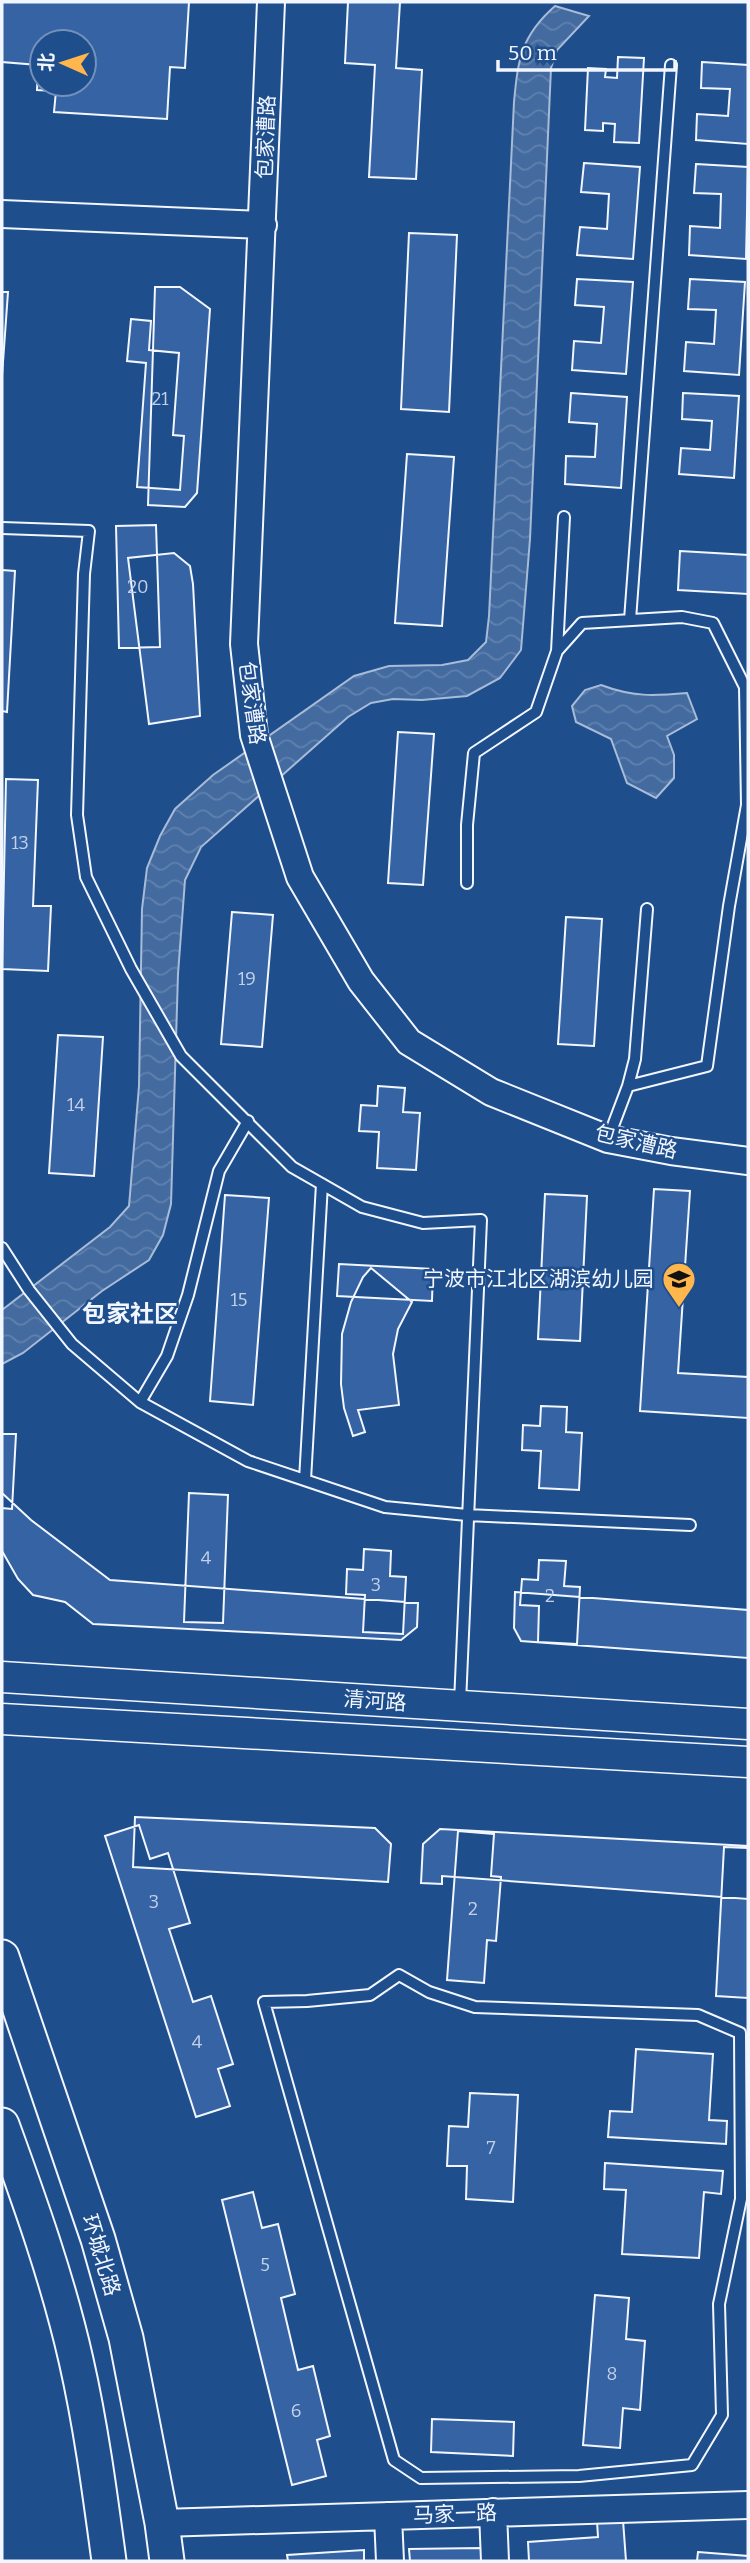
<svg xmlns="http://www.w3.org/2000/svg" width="750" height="2563" viewBox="0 0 750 2563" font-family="Bitter,'Noto Sans SC',serif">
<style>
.water{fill:url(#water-waves);stroke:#a8bbd7;stroke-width:2}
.building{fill:#3563a3;stroke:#f2f6ff;stroke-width:2;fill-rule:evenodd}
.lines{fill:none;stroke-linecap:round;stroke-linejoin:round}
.service-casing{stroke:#f2f6ff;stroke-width:14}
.tertiary-casing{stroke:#f2f6ff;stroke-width:30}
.secondary-casing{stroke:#f2f6ff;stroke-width:33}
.primary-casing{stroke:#f2f6ff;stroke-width:37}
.service{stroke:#1f4e8c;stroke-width:10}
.tertiary{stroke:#1f4e8c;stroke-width:26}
.secondary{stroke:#1f4e8c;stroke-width:30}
.primary{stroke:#1f4e8c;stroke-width:33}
.labels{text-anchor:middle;stroke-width:5;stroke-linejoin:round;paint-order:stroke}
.number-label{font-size:18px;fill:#c3d1e8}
.street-label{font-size:21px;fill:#f2f6ff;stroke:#1f4e8c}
.poi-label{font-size:21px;fill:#f2f6ff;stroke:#1f4e8c;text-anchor:end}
.quarter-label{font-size:24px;font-weight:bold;fill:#f2f6ff;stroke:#1f4e8c}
</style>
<defs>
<pattern id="water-waves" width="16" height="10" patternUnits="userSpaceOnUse" patternTransform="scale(1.75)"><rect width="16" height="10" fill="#446ba0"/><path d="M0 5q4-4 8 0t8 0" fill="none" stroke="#5f81ae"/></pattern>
</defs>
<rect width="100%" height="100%" fill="#1f4e8c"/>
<path class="water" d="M 555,6 L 589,16 L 557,50 L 551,68 L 530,539 L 521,650 L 500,678 L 467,696 L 422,700 L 393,699 L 371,703 L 348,717 L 201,847 L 185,880 L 178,974 L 171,1204 L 163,1235 L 149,1260 L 102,1291 L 23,1353 L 2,1364 L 2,1310 L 110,1227 L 129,1206 L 139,1086 L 142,909 L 147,868 L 160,836 L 175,809 L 213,775 L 354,676 L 389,666 L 442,665 L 468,660 L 486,642 L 489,616 L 514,102 C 518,59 521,36 555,6 Z
M 601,685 C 633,697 653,696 687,693 L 697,719 L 667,736 L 674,755 L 674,778 L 656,798 L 627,783 L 611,739 L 576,722 L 572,706 L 585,690 Z"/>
<path class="building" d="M 2,2 L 189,2 L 185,68 L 170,67 L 167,119 L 54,112 L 56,91 L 37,90 L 38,65 L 2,62 ZM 42,42 L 84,42 L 84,84 L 42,84 Z
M 348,2 L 400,2 L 396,68 L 422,70 L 416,179 L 369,177 L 375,65 L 345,63 Z
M 618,57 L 644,58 L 639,143 L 614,142 L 615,124 L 603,123 L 603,131 L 585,130 L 588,68 L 606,69 L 605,77 L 617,78 Z
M 702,62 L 748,65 L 748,144 L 696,140 L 697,114 L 728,116 L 730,89 L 701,88 Z
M 584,163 L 640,167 L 633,259 L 577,255 L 580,227 L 607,229 L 609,194 L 581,192 Z
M 696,164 L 748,167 L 746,259 L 689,255 L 690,226 L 720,228 L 721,194 L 694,193 Z
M 409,233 L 457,235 L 449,412 L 401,409 Z
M 577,279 L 633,282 L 626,374 L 572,370 L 574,341 L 601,343 L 604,307 L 575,305 Z
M 690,279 L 745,282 L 739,375 L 684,371 L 686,342 L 714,344 L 716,310 L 688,309 Z
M 155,287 L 180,287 L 210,309 L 197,493 L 185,507 L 148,505 Z
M 2,292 L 8,292 L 2,376 Z
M 131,319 L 151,321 L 149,350 L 179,353 L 173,435 L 184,436 L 180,490 L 137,487 L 146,363 L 127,361 Z
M 571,393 L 627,397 L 621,488 L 565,484 L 566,456 L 595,457 L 597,424 L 569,422 Z
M 683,393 L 739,396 L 734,478 L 679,474 L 681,448 L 710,450 L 712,421 L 682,419 Z
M 407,454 L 454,457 L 442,626 L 395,623 Z
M 156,525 L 160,647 L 119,648 L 116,526 Z
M 680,551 L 748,555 L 748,594 L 678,590 Z
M 174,553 L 190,566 L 193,584 L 200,716 L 149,724 L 128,558 Z
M 2,570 L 15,571 L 7,712 L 2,711 Z
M 398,732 L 434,734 L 423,885 L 388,883 Z
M 6,779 L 38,780 L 33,906 L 51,906 L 48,971 L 2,969 Z
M 232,912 L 273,915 L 262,1047 L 221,1044 Z
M 566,917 L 602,919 L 594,1046 L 558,1044 Z
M 58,1035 L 103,1037 L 94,1176 L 49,1173 Z
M 378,1086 L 405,1088 L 403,1112 L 420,1113 L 416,1170 L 377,1168 L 379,1132 L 359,1131 L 361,1105 L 377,1106 Z
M 654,1189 L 690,1191 L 678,1373 L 748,1377 L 748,1418 L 640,1411 Z
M 545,1194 L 587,1196 L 580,1341 L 538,1339 Z
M 225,1195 L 269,1198 L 253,1405 L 210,1401 Z
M 339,1264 L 433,1269 L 432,1301 L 337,1296 Z
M 371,1268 L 412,1302 L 398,1329 L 393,1354 L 399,1405 L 358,1410 L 365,1432 L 353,1436 L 344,1408 L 341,1384 L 342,1334 L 351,1302 L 363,1277 Z
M 541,1406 L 567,1407 L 566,1432 L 582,1433 L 579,1490 L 539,1488 L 541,1451 L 522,1450 L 523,1425 L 540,1426 Z
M 2,1434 L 16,1434 L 12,1509 L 2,1508 Z
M 2,1493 L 31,1520 L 110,1580 L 418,1603 L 417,1627 L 401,1640 L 93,1624 L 65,1602 L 33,1595 L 18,1579 L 2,1551 Z
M 189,1493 L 228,1495 L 223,1623 L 184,1622 Z
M 364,1549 L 391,1551 L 390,1576 L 406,1577 L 403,1634 L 363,1632 L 365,1595 L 346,1594 L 347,1569 L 363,1570 Z
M 539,1560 L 566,1561 L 564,1586 L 580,1587 L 577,1644 L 538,1642 L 539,1606 L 520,1605 L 522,1579 L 538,1580 Z
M 515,1592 L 748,1610 L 748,1658 L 521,1641 L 514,1628 Z
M 135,1817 L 375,1828 L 391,1844 L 388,1882 L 133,1867 Z
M 139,1825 L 150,1859 L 168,1853 L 190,1923 L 169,1929 L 193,2002 L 211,1996 L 233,2064 L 218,2069 L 230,2106 L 196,2117 L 105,1836 Z
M 440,1829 L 748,1846 L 748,1899 L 442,1876 L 442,1884 L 421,1883 L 423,1844 Z
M 458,1831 L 494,1834 L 491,1876 L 501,1877 L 496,1941 L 487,1940 L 484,1983 L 447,1980 Z
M 724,1847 L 748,1848 L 748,1998 L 716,1996 Z
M 636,2049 L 713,2054 L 709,2120 L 727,2121 L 726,2144 L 608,2137 L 610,2111 L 632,2112 Z
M 470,2093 L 518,2095 L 513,2202 L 466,2199 L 467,2166 L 447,2166 L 449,2126 L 468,2127 Z
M 605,2163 L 723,2171 L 721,2194 L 704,2192 L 699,2258 L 622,2254 L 626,2190 L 604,2189 Z
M 253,2192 L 262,2228 L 278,2224 L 295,2294 L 281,2298 L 298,2370 L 313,2366 L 330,2436 L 317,2440 L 326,2476 L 292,2485 L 222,2200 Z
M 595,2295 L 629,2298 L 626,2339 L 645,2341 L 640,2410 L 623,2408 L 620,2448 L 583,2445 Z
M 432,2419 L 514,2422 L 513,2456 L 431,2452 Z
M 623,2520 L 626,2561 L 529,2561 L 528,2542 L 598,2537 L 597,2521 Z
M 481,2548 L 482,2561 L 410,2561 L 409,2549 Z
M 364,2550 L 364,2561 L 288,2561 L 287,2555 Z
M 698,2552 L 748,2556 L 748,2561 L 697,2561 Z"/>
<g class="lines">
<defs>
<path id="service" d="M 2,528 L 89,531 L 84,574 L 77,815 L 86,877 L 131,969 L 181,1056 L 292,1167 L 362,1207 L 423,1223 L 481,1220 L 460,1703
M 630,620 L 671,65
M 557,651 L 564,517
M 467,883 L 467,825 L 474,753 L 536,712 L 557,651 L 582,623 L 682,617 L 713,623 L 745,687 L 747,805 L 729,906 L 707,1066 L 628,1086
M 608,1139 L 628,1086 L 635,1059 L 647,909
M 2,1248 L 29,1290 L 72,1344 L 140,1402 L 248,1461 L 385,1507 L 467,1515 L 690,1525
M 140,1402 L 167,1356 L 188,1295 L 219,1171 L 248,1121
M 305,1480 L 322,1184
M 399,1975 L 429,1992 L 475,2007 L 698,2015 L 740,2033 L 741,2199 L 719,2304 L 722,2415 L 692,2465 L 579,2476 L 421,2478 L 394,2460 L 264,2002 L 307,2001 L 370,1995 Z"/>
<path id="tertiary" d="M 271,2 L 244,644 L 254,735 L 300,877 L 361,981 L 409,1042 L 491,1092 L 608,1139 L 671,1151 L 748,1161
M 2,214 L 263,225
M 493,2512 L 495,2561
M 388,2516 L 390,2561
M 162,2523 L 748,2505"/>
<path id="secondary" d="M 2,1677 L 748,1724
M 2,1719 L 748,1762"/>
<path id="primary" d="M 2,1957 L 98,2239 L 126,2338 L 162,2523 L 167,2561
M 2,2125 C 30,2202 58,2280 76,2360 C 91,2426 100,2494 109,2561"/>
</defs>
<use href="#service" class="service-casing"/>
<use href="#tertiary" class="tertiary-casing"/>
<use href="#secondary" class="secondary-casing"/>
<use href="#primary" class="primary-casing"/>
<use href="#service" class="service"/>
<use href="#tertiary" class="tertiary"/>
<use href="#secondary" class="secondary"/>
<use href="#primary" class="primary"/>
</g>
<defs>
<symbol id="school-pin" viewBox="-11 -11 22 30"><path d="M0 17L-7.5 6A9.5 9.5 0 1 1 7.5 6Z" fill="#ffb74d" stroke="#1f4e8c"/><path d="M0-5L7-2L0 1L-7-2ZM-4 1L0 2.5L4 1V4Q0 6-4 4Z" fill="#111"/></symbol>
</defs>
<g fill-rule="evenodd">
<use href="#school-pin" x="660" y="1260" width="38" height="52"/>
</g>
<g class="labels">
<g class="number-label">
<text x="160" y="405">21</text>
<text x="138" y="593">20</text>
<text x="20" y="849">13</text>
<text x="247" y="985">19</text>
<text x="76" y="1111">14</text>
<text x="239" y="1306">15</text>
<text x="206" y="1564">4</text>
<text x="376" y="1591">3</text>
<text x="550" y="1602">2</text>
<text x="154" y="1908">3</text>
<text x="473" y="1915">2</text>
<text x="197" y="2048">4</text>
<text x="491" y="2154">7</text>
<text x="265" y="2271">5</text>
<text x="612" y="2380">8</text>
<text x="296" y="2417">6</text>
</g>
<g class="street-label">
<text transform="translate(266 137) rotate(-88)" y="7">包家漕路</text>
<text transform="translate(252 703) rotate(82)" y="7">包家漕路</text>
<text transform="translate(636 1142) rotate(13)" y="7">包家漕路</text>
<text transform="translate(375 1701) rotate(4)" y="7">清河路</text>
<text transform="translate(101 2255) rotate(73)" y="7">环城北路</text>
<text transform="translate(455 2514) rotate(-2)" y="7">马家一路</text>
</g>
<g class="poi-label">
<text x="654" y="1286">宁波市江北区湖滨幼儿园</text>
</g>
<g class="quarter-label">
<text x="130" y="1322">包家社区</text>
</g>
</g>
<rect width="750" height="2563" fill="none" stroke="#f2f6ff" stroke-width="7"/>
<g transform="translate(63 63) rotate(273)"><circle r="33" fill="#1f4e8c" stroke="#7391ba" stroke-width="2"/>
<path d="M0-5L12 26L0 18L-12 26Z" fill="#ffb74d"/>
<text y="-10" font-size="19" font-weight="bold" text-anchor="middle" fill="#f2f6ff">北</text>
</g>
<path d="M498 60v10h177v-10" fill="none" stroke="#f2f6ff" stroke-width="3.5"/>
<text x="508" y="60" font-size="21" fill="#f2f6ff" stroke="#1f4e8c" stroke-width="5" paint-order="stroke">50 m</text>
</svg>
